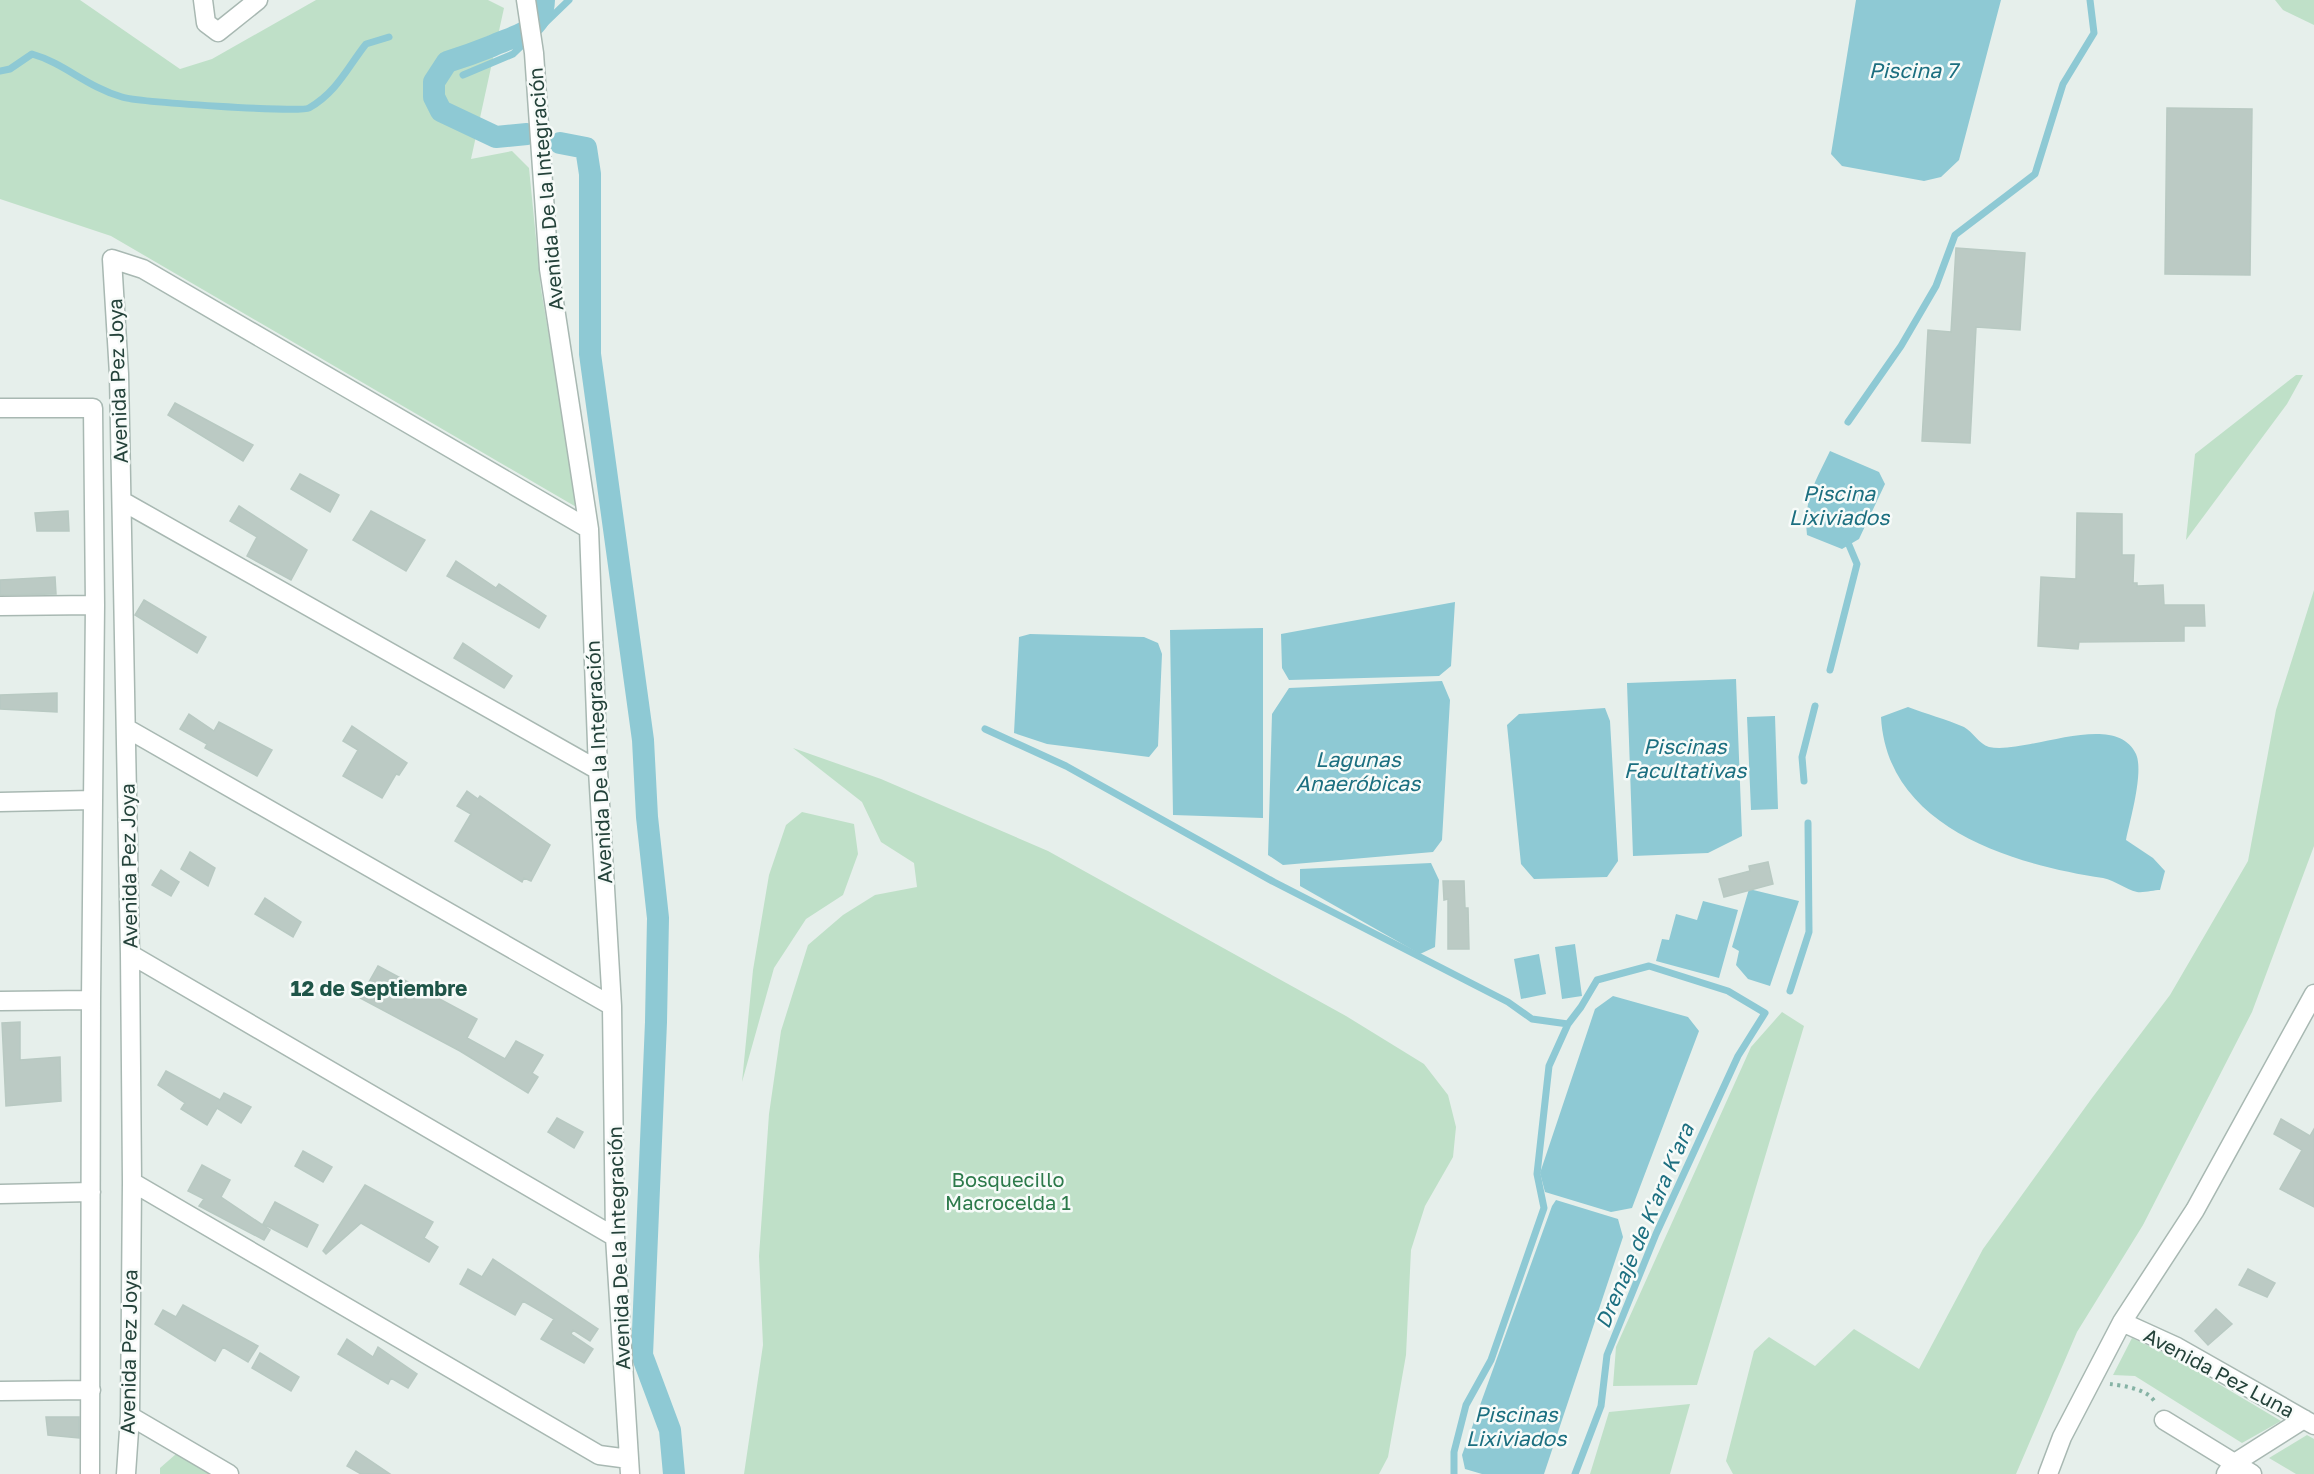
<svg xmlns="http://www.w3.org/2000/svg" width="2314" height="1474" viewBox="0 0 2314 1474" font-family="'Golos Text',sans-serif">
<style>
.green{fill:#bfe0c8}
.water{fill:#8ec9d4}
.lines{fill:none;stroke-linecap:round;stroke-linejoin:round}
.stream{stroke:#8ec9d4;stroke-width:7}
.canal{stroke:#8ec9d4;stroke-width:22}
.building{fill:#bbcac4;stroke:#b8c9c2;stroke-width:1.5}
.minor-casing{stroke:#a8b8b2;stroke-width:21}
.path{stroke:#86b3a5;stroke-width:4;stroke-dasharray:3 4.5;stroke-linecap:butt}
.minor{stroke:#fff;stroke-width:18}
.labels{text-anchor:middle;stroke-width:5;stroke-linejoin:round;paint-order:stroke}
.street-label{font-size:20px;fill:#24423a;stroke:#f7fbf9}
.park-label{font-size:20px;fill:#2d7a4b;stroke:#f7fbf9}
.water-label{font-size:21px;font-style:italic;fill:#1c6f80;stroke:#f7fbf9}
.neighbourhood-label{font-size:21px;font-weight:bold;fill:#1f5548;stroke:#f7fbf9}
</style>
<rect width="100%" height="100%" fill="#e6efeb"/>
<path class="green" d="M 0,0 L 80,0 L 180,69 L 212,59 L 316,0 L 488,0 L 504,8 L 471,159 L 512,151 L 529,168 L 541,289 L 578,508 L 111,236 L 0,199 Z
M 2275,0 L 2314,0 L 2314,25 L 2283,10 Z
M 2296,375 L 2303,375 L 2287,404 L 2186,540 L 2195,454 Z
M 2314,590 L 2314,846 L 2252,1012 L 2143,1225 L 2077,1332 L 2016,1474 L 1733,1474 L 1726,1461 L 1754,1351 L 1769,1337 L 1815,1366 L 1854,1329 L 1919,1369 L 1983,1249 L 2092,1098 L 2170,995 L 2248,861 L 2276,710 Z
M 793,748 L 881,779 L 1048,851 L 1346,1016 L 1424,1064 L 1448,1095 L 1456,1127 L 1453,1157 L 1425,1206 L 1411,1250 L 1406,1355 L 1388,1457 L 1379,1474 L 744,1474 L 763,1345 L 759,1256 L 769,1114 L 781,1031 L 808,945 L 843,915 L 875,895 L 917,887 L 914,863 L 881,842 L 862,802 Z
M 802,812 L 854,824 L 858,854 L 843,895 L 806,919 L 774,968 L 742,1082 L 753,970 L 769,875 L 786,825 Z
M 1782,1012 L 1804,1026 L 1697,1385 L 1613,1386 L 1616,1347 L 1751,1047 Z
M 2132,1338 L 2175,1358 L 2281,1421 L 2242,1443 L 2135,1376 L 2113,1375 Z
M 1690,1404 L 1670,1474 L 1590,1474 L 1609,1412 Z
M 2307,1435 L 2314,1439 L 2314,1474 L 2296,1474 L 2269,1458 Z
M 176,1454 L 198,1454 L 230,1474 L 160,1474 L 160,1468 Z"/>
<path class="water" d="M 1856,0 L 2001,0 L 1959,160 L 1941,177 L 1924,181 L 1842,166 L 1831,154 Z
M 1830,451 L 1879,472 L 1885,484 L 1859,539 L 1842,549 L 1807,535 C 1803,501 1815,482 1830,451 Z
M 1455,602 L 1451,666 L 1439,676 L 1289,680 L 1282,668 L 1281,634 Z
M 1263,628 L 1263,818 L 1173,815 L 1170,630 Z
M 1030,634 L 1144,637 L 1158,643 L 1162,654 L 1158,746 L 1149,757 L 1047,744 L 1014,733 L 1019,637 Z
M 1736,679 L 1742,836 L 1708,853 L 1633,856 L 1627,683 Z
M 1442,681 L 1450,700 L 1442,840 L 1433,852 L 1283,865 L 1268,855 L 1272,714 L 1289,688 Z
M 1908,707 C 1926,714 1946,719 1964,727 C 1973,732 1979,744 1989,747 C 2026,755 2115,709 2136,754 C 2144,772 2130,820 2126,840 L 2153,858 L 2165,871 L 2160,890 C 2154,890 2144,893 2137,892 C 2125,889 2116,881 2103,878 C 2012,864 1887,828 1881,717 Z
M 1605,708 L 1610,721 L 1618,861 L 1607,877 L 1534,879 L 1521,864 L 1507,725 L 1519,714 Z
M 1775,716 L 1778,809 L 1751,810 L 1747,717 Z
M 1431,863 L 1439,880 L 1435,947 L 1420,954 L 1300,886 L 1300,869 Z
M 1749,889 L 1799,901 L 1770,986 L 1748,979 L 1736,965 L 1739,951 L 1732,947 Z
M 1703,901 L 1738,910 L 1719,978 L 1656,961 L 1662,939 L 1669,940 L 1676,914 L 1697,920 Z
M 1575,944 L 1582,996 L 1562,999 L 1555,947 Z
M 1539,954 L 1546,994 L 1521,999 L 1514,959 Z
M 1613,996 L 1688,1017 L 1699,1031 L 1632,1208 L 1611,1212 L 1545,1192 L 1540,1173 L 1595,1009 Z
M 1556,1200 L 1618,1219 L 1623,1237 L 1544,1474 L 1482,1474 L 1465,1469 L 1462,1455 L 1552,1206 Z"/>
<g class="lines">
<path class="stream" d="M 0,71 L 10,69 L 32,54 C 64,63 87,87 122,97 C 137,102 300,113 309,108 C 337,92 347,68 366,44 L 389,37
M 463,75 L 513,54 L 569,0
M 1848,422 L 1901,346 L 1936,286 L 1955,235 L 2035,174 L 2063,84 L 2094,33 L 2090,0
M 1830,670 L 1857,564 L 1849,545
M 985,729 L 1066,766 L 1274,882 L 1508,1002 L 1532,1019 L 1568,1024 L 1581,1007 L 1597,980 L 1649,966 L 1728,991 L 1765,1013 L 1738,1056 L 1656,1234 L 1607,1355 L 1601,1406 L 1575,1474
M 1804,781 L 1802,757 L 1815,706
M 1790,991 L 1809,932 L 1808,823
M 1454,1474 L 1454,1452 L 1466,1405 L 1491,1360 L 1544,1208 L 1537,1174 L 1549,1066 L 1568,1024"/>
<path class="canal" d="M 527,134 L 496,137 L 441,111 L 434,97 L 434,82 L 447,62 C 463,57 477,52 492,46 C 516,35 543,32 544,0
M 560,143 L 586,148 L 590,174 L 590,354 L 643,740 L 647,817 L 658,918 L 656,1022 L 642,1355 L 670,1430 L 674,1474"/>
</g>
<path class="building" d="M 2167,108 L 2252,109 L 2250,275 L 2165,274 Z
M 1956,248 L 2025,253 L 2020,330 L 1976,327 L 1970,443 L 1922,441 L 1928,330 L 1951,332 Z
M 175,403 L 253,445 L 243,461 L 168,415 Z
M 300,474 L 339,495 L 330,512 L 291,489 Z
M 239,506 L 307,550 L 291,580 L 247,556 L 257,537 L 230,521 Z
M 68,511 L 69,531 L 37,531 L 35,513 Z
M 371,511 L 425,540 L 406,571 L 353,540 Z
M 2077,513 L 2122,514 L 2122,555 L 2134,555 L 2133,583 L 2137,583 L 2137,586 L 2163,585 L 2164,605 L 2204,605 L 2205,626 L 2184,626 L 2184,641 L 2079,642 L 2078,649 L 2038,646 L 2041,577 L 2076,579 Z
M 456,561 L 496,588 L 499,584 L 546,616 L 539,628 L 447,576 Z
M 55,577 L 56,594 L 0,595 L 0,580 Z
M 144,600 L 206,637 L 197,653 L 135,615 Z
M 463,643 L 512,676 L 504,688 L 454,658 Z
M 57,693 L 57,712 L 0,709 L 0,695 Z
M 189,714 L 214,731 L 219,722 L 272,750 L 257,776 L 205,748 L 207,744 L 180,729 Z
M 352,726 L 407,763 L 399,775 L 396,774 L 382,798 L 343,776 L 358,750 L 343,741 Z
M 467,791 L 478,799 L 480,796 L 550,845 L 531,881 L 524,878 L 522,882 L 455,841 L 471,814 L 457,806 Z
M 190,852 L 215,868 L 208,886 L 181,869 Z
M 1768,862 L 1773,884 L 1724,897 L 1719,879 L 1750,871 L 1749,866 Z
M 161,870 L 179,882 L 171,896 L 152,885 Z
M 1443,881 L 1464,881 L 1465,908 L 1468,908 L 1469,949 L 1448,949 L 1448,899 L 1444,900 Z
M 265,898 L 301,922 L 293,937 L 255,914 Z
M 378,966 L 477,1019 L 467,1038 L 505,1059 L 516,1041 L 543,1055 L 532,1073 L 538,1077 L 528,1093 L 460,1051 L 360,998 Z
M 20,1022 L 20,1060 L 60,1057 L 61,1101 L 6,1106 L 2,1023 Z
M 166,1071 L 220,1100 L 224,1093 L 251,1107 L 241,1123 L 217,1108 L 207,1125 L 181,1109 L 185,1103 L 158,1085 Z
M 557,1118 L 583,1132 L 574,1148 L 548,1132 Z
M 2281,1119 L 2310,1136 L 2314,1129 L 2314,1207 L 2280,1189 L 2302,1150 L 2274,1134 Z
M 303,1151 L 332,1167 L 323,1182 L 295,1166 Z
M 202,1165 L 230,1180 L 221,1197 L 270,1230 L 264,1240 L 199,1206 L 204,1199 L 188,1191 Z
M 365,1185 L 433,1222 L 424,1238 L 438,1247 L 429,1262 L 361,1223 L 326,1254 L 323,1251 Z
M 275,1202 L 318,1225 L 307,1247 L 263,1224 Z
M 493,1259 L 598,1329 L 590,1341 L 573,1330 L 571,1334 L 593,1349 L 584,1363 L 541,1339 L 554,1319 L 523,1301 L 515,1315 L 460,1284 L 468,1269 L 482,1277 Z
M 2248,1269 L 2275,1283 L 2267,1297 L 2239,1285 Z
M 183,1305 L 258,1346 L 248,1362 L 223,1347 L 215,1361 L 155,1324 L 163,1310 L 176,1317 Z
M 2216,1309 L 2232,1324 L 2208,1345 L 2195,1331 Z
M 347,1339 L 373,1357 L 378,1347 L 417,1374 L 408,1388 L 391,1378 L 388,1384 L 338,1354 Z
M 260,1353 L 299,1377 L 291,1391 L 252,1368 Z
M 46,1417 L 79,1417 L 79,1438 L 48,1435 Z
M 356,1451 L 390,1474 L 361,1474 L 347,1466 Z"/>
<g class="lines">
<defs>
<path id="minor" d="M 203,0 L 206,23 L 218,32 L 258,0
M 526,0 L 534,53 L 549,269 L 589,529 L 598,770 L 612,1006 L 615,1237 L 630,1474
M 0,408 L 93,408 L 95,605 L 91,1000 L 90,1474
M 122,501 L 598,770
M 0,606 L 95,605
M 126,728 L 612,1006
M 0,802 L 93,800
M 130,954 L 615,1237
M 0,1001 L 91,1000
M 132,1182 L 599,1455 L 629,1459
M 0,1194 L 91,1192
M 2122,1322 L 2177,1347 L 2314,1425
M 0,1391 L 91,1390
M 130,1416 L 229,1474
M 2164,1420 L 2252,1474
M 126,1474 L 130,1416 L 132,1182 L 130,954 L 119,374 L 112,259 L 143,269 L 589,529
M 2048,1474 L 2062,1437 L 2122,1322 L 2195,1210 L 2314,994
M 2226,1474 L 2233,1464 L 2304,1419"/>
</defs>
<use href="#minor" class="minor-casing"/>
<path class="path" d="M 2110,1384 C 2125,1386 2149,1389 2156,1404"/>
<use href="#minor" class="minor"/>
</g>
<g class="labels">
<g class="street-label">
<text transform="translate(546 189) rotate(-95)" y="7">Avenida De la Integración</text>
<text transform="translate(118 381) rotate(-92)" y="7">Avenida Pez Joya</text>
<text transform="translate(599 762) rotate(-93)" y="7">Avenida De la Integración</text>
<text transform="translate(129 866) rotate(-91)" y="7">Avenida Pez Joya</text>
<text transform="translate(619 1248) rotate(-92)" y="7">Avenida De la Integración</text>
<text transform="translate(129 1352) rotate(-89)" y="7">Avenida Pez Joya</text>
<text transform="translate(2219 1373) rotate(28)" y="7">Avenida Pez Luna</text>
</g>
<g class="park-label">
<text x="1008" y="1187">Bosquecillo<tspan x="1008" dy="23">Macrocelda 1</tspan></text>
</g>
<g class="water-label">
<text x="1913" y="78">Piscina 7</text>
<text x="1839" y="501">Piscina<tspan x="1839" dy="24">Lixiviados</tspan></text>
<text x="1685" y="754">Piscinas<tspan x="1685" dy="24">Facultativas</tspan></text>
<text x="1358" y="767">Lagunas<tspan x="1358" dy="24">Anaeróbicas</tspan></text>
<text transform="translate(1645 1226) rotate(-67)" y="7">Drenaje de K'ara K'ara</text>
<text x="1516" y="1422">Piscinas<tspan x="1516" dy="24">Lixiviados</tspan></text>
</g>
<g class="neighbourhood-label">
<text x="379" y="996">12 de Septiembre</text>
</g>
</g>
</svg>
